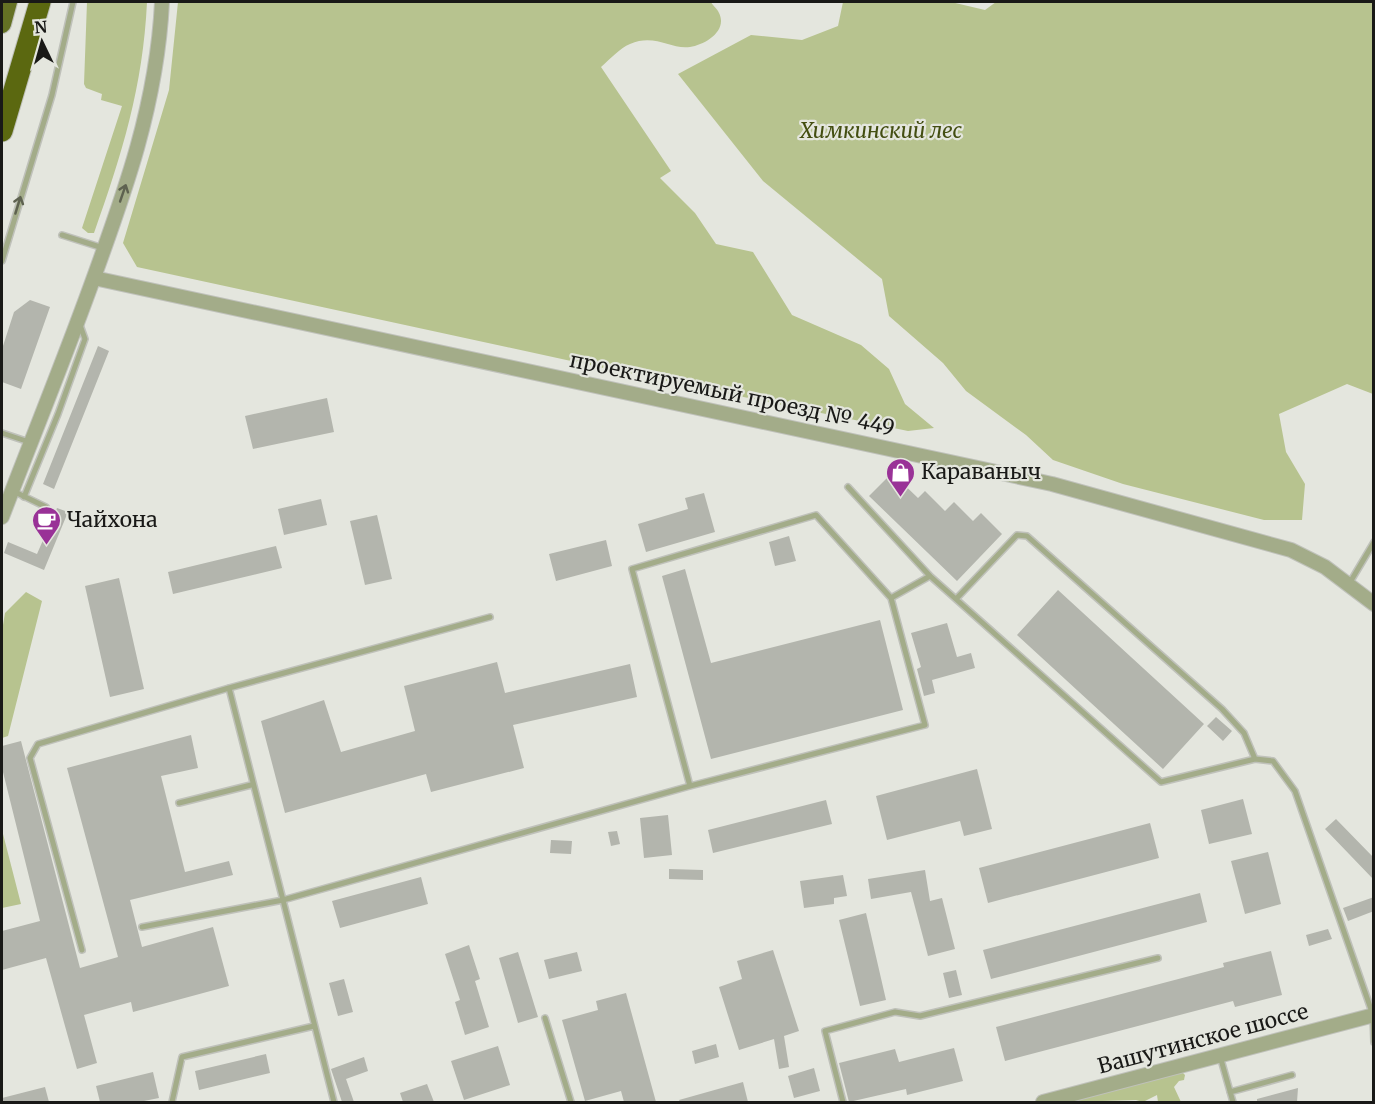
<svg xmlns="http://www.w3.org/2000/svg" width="1375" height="1104" viewBox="0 0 1375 1104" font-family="Merriweather,serif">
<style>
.green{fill:#b7c38f}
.building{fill:#b3b5ad}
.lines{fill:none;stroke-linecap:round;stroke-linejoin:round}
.service-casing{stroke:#bfc1ba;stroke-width:8}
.tertiary-casing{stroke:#bfc1ba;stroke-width:16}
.trunk-casing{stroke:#bfc1ba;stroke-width:20}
.motorway-casing{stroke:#bfc1ba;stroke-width:23}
.service{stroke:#a3ac89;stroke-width:5}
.tertiary{stroke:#a3ac89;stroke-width:14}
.trunk{stroke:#647124;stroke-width:18}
.motorway{stroke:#5b6810;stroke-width:21}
.oneway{stroke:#5e6250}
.labels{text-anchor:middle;stroke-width:4.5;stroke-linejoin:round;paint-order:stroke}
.park-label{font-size:21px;font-style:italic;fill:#434e11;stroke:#e4e6de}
.street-label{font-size:21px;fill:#191917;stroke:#e4e6de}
.poi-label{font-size:21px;fill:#191917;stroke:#e4e6de;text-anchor:start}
</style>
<rect width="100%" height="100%" fill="#e4e6de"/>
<path class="green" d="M 87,2 L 147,2 C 143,87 122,154 94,233 L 88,233 L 82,228 L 122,106 L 101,100 L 102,94 L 86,88 L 84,84 Z
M 178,2 L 711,2 C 713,6 717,8 719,13 C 728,31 705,45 690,47 C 671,50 655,33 630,44 C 620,48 609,60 601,67 L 671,171 L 660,178 L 695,213 L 716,244 L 753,252 L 792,315 L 861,345 L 889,369 L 905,404 L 934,428 L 908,431 L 594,366 L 137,267 L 123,243 L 169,90 Z
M 843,2 L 951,2 L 985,10 L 996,2 L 1373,2 L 1373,394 L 1347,384 L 1279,414 L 1286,452 L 1305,484 L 1302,520 L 1264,520 L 1123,484 L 1053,460 L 1026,435 L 966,391 L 943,363 L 889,316 L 882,279 L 763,181 L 678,74 L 751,35 L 802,40 L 838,26 Z
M 26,592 L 42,601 L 8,736 L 2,738 L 2,631 L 5,613 Z
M 2,830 L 21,904 L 2,908 Z
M 1181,1071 L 1185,1075 L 1184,1080 L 1179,1081 L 1174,1087 L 1181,1102 L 1158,1102 L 1157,1095 L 1143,1102 L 1136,1100 L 1069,1102 Z"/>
<path class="building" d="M 30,300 L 50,307 L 21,389 L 2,382 L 2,349 L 14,312 Z
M 98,346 L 109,351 L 54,489 L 43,484 Z
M 327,398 L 334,432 L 253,449 L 245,416 Z
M 892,473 L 918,498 L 925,491 L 945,511 L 954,502 L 973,521 L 981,513 L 1002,534 L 957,581 L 869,496 Z
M 704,493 L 715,532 L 646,552 L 638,524 L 688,509 L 685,498 Z
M 321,499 L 327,525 L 284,535 L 278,509 Z
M 57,508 L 68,512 L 44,570 L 4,553 L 8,542 L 37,554 Z
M 377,515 L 392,579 L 365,585 L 350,521 Z
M 789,536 L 796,561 L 775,566 L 769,542 Z
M 606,540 L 612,566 L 556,581 L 549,554 Z
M 276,546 L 282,568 L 173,594 L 168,572 Z
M 685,569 L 711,663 L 880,620 L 903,710 L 711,759 L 662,576 Z
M 119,578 L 144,689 L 110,697 L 85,586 Z
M 1058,590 L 1204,724 L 1163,769 L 1017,635 Z
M 947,623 L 957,657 L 971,653 L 975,668 L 932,680 L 935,693 L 924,696 L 917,669 L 921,667 L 911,633 Z
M 497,662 L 505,693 L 630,664 L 637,697 L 513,725 L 524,768 L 431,792 L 426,774 L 285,813 L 261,721 L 324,700 L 341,752 L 415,731 L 404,686 Z
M 1216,717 L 1232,731 L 1223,741 L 1207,726 Z
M 191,735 L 198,768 L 161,776 L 185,872 L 229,861 L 233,875 L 130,900 L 142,947 L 213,927 L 229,986 L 133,1012 L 131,1002 L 84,1015 L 97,1063 L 77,1069 L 46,958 L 2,970 L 2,931 L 40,921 L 2,768 L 2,746 L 21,741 L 80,968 L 118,957 L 67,768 Z
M 977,769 L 992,829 L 964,836 L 960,821 L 887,840 L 876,796 Z
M 1243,799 L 1252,834 L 1209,844 L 1201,810 Z
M 826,800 L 832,824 L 713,853 L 708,830 Z
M 668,815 L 672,855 L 644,858 L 640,818 Z
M 1336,819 L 1374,858 L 1374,880 L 1325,829 Z
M 1150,823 L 1159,858 L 988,903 L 979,868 Z
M 617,831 L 620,844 L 611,846 L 608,832 Z
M 551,840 L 572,841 L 571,854 L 550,853 Z
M 1268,852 L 1281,904 L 1245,914 L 1231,861 Z
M 669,869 L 703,870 L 703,880 L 669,879 Z
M 925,870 L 930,901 L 942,898 L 955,949 L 928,956 L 911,892 L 871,899 L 868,879 Z
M 843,875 L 847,896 L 834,898 L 834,904 L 804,908 L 800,881 Z
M 421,877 L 428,904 L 340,928 L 332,901 Z
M 1200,893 L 1207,922 L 991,979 L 983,950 Z
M 1374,897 L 1374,911 L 1348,921 L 1343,908 Z
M 866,913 L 886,1000 L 860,1006 L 839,920 Z
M 1328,929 L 1332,939 L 1309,946 L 1306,935 Z
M 469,945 L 480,979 L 475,981 L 489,1027 L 465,1035 L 455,1002 L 460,1000 L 445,954 Z
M 773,950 L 799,1031 L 784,1036 L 789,1067 L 779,1069 L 774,1039 L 739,1050 L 719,987 L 742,979 L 737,961 Z
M 1271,951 L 1282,995 L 1235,1007 L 1233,1001 L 1005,1061 L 996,1027 L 1224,967 L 1223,963 Z
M 518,952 L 538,1017 L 518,1023 L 499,958 Z
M 577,952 L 582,971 L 549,979 L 544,960 Z
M 956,970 L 962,995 L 949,998 L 943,973 Z
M 344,979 L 353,1012 L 338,1016 L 329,983 Z
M 626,993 L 656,1102 L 624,1102 L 621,1091 L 585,1101 L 562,1020 L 598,1010 L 596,1001 Z
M 716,1044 L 719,1057 L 695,1064 L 692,1051 Z
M 498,1046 L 510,1085 L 464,1100 L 451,1061 Z
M 954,1048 L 963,1081 L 907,1095 L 906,1089 L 849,1102 L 839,1063 L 895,1049 L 899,1062 Z
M 266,1054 L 270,1073 L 199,1090 L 195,1071 Z
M 364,1057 L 368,1071 L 346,1079 L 354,1102 L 342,1102 L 331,1069 Z
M 814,1068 L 820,1091 L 794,1098 L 788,1076 Z
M 153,1072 L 159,1098 L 139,1102 L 100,1102 L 96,1086 Z
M 743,1082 L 748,1102 L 680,1102 L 679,1100 Z
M 427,1084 L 434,1102 L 403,1102 L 400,1093 Z
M 45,1087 L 49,1102 L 2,1102 L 2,1098 Z
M 1298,1088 L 1297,1102 L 1257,1102 L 1257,1099 Z"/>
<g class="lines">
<defs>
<path id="service" d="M 62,235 L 103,248
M 2,261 L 52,95 L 73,2
M 2,433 L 29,442
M 848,487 L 930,576 L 891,598
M 13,491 L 46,507
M 24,497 L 58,414 L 85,339 L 80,325
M 930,576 L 1161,782 L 1255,759 L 1273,761 L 1295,791 L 1373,1015 L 1374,1042
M 1349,584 L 1374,542
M 956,599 L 1017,535 L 1027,536 L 1222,709 L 1244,733 L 1255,759
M 179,803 L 251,785
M 142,927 L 283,900 L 229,688
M 82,950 L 30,758 L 38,744 L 229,688 L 490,617
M 545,1018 L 571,1102
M 1220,1056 L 1233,1102
M 1230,1092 L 1292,1075
M 172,1102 L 182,1057 L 314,1026
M 334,1102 L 283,900 L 690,786 L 925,725 L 891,598 L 816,515 L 632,569 L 690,786
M 843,1102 L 825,1031 L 895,1012 L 920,1016 L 1158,958"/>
<path id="tertiary" d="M 94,278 L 1052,484 L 1291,550 L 1325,567 L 1374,604
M 2,517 C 31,441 62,365 90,288 C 125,192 157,104 162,2
M 1043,1102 L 1374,1015"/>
<path id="trunk" d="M 2,24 L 8,2"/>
<path id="motorway" d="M 2,131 L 40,2"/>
</defs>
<use href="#service" class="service-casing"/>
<use href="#tertiary" class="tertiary-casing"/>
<use href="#trunk" class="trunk-casing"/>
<use href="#motorway" class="motorway-casing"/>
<use href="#service" class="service"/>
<use href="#tertiary" class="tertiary"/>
<use href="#trunk" class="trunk"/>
<use href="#motorway" class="motorway"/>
</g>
<defs><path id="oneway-shaft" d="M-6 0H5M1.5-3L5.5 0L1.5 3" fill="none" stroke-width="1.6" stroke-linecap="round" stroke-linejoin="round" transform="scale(1.5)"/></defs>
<g class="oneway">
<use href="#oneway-shaft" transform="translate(123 193) rotate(-71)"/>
<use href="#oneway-shaft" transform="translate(18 205) rotate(-73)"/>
</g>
<defs>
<symbol id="shop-pin" viewBox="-11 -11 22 30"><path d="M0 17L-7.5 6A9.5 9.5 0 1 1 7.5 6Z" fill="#993297" stroke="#e4e6de"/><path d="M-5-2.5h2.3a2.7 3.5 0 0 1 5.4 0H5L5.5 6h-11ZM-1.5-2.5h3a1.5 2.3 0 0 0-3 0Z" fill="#fff"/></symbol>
<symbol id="cafe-pin" viewBox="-11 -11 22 30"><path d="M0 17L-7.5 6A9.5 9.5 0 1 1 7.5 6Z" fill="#993297" stroke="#e4e6de"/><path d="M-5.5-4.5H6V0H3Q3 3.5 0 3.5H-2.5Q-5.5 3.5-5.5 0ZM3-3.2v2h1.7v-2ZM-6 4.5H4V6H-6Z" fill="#fff"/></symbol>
</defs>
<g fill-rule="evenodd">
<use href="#shop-pin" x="884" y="456" width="33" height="45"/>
<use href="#cafe-pin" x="30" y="504" width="33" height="45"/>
</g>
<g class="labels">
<g class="park-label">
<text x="881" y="138">Химкинский лес</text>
</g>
<g class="street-label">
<text transform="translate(732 394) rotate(12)" y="7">проектируемый проезд № 449</text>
<text transform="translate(1203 1039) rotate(-15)" y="7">Вашутинское шоссе</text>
</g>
<g class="poi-label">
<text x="921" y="479">Караваныч</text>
<text x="67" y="527">Чайхона</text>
</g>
</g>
<rect width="1375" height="1104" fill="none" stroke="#191917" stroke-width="6"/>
<g transform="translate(42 42) rotate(355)" stroke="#e4e6de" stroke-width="4.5" paint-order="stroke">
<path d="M0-4.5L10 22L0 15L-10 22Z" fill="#191917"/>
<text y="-9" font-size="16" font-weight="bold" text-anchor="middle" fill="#191917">N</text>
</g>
</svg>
